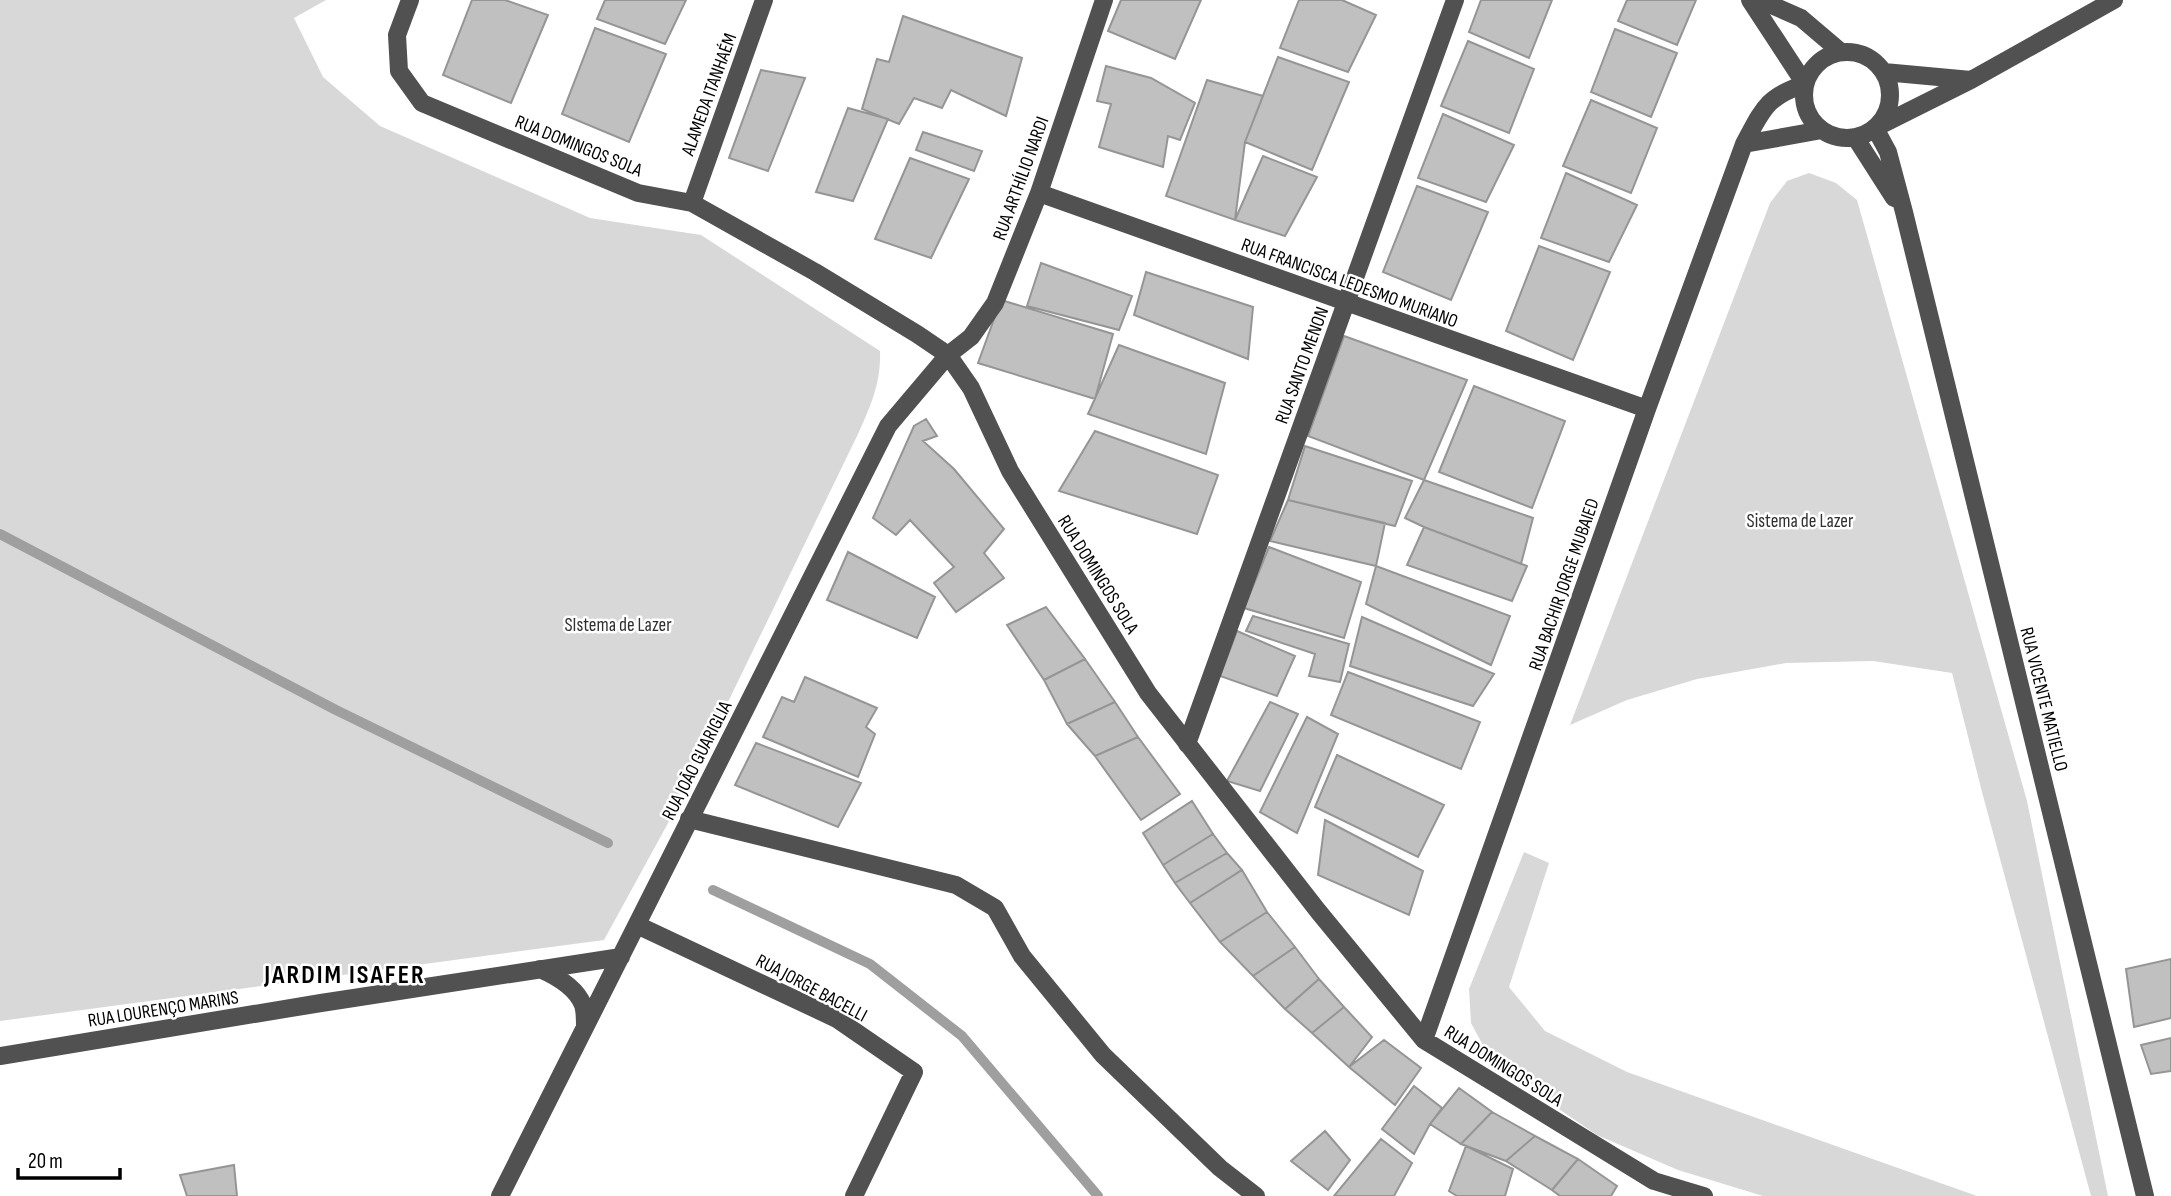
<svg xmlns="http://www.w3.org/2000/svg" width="2171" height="1196" viewBox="0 0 2171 1196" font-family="'Sofia Sans Condensed',sans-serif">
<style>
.green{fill:#d8d8d8}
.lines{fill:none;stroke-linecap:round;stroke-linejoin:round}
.stream{stroke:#9f9f9f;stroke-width:10}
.building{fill:#c0c0c0;stroke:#959595;stroke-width:2}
.minor{stroke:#515151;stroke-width:18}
.labels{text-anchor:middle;stroke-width:5;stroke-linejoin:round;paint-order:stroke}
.street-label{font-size:19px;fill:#000;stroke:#fff}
.park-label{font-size:19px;fill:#2f2f2f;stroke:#fff}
.district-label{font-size:26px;font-weight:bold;letter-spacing:2px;fill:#000;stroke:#fff}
</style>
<rect width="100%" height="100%" fill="#fff"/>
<path class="green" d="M 0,0 L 326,0 L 294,18 L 323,77 L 380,126 L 590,218 L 701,235 L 880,351 C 881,383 871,405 858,434 L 679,803 L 604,940 L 0,1021 Z
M 1809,173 L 1836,183 L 1857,200 L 2027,801 L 2108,1196 L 2091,1196 L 1982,792 L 1952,673 L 1873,661 L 1786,663 L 1697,679 L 1627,700 L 1570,725 L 1770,203 L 1787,181 Z
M 1524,852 L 1549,863 L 1509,987 L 1545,1031 L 1627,1072 L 1977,1196 L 1763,1196 L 1678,1170 L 1597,1135 L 1531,1090 L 1485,1049 L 1471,1023 L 1469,989 Z"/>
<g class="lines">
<path class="stream" d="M 0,534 L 336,710 L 608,843
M 713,890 L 870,964 L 962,1036 L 1098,1196"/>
</g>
<path class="building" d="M 472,0 L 505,0 L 548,15 L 511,103 L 443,75 Z
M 605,0 L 686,0 L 665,44 L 597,19 Z
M 1121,0 L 1201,0 L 1175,59 L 1108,31 Z
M 1299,0 L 1342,0 L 1376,15 L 1348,72 L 1280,48 Z
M 1481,0 L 1552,0 L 1529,58 L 1469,32 Z
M 1627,0 L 1696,0 L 1677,45 L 1618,21 Z
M 903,16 L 1022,58 L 1006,116 L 951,90 L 942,108 L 914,98 L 899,124 L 862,109 L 877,59 L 889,62 Z
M 595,28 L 666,54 L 629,142 L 562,114 Z
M 1615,29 L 1677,53 L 1651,117 L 1591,92 Z
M 1468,41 L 1534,69 L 1509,133 L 1441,106 Z
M 1278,57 L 1349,82 L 1312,170 L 1245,142 Z
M 1106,66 L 1151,78 L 1195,103 L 1180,140 L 1168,136 L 1163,167 L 1099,147 L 1111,104 L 1097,101 Z
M 761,70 L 805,78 L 768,171 L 729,158 Z
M 1207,80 L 1263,96 L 1245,142 L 1235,220 L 1166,196 Z
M 1591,100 L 1657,128 L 1631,193 L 1563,166 Z
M 848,108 L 888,119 L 853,201 L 816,192 Z
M 1443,114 L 1514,145 L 1486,202 L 1418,178 Z
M 923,132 L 982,151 L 974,171 L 916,150 Z
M 1263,156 L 1317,177 L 1285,236 L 1235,220 Z
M 910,158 L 969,179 L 931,258 L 875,239 Z
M 1566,173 L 1637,205 L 1609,262 L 1541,238 Z
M 1417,186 L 1488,212 L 1451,300 L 1383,272 Z
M 1539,246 L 1610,272 L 1573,360 L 1506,331 Z
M 1041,263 L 1132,296 L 1119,330 L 1027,306 Z
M 1146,272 L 1253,307 L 1248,359 L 1134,315 Z
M 1001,300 L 1113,334 L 1095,399 L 978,363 Z
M 1344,336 L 1467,380 L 1424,480 L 1308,436 Z
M 1119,345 L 1225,383 L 1206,454 L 1088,414 Z
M 1474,386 L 1565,421 L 1532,508 L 1439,472 Z
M 926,419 L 937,436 L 923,441 L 954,469 L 1004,529 L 984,553 L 1004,578 L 956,612 L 934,583 L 954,567 L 910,520 L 896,535 L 873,518 L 914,426 Z
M 1095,431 L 1218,475 L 1197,534 L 1059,491 Z
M 1305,446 L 1412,481 L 1395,526 L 1288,500 Z
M 1424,480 L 1533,518 L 1521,564 L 1424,527 L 1405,518 Z
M 1288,500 L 1385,523 L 1376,566 L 1270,541 Z
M 1424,527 L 1527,566 L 1512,601 L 1407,565 Z
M 1269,547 L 1361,582 L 1344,638 L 1244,608 Z
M 848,552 L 935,597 L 917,638 L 827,600 Z
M 1376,566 L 1510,616 L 1491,665 L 1366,604 Z
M 1046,607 L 1085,659 L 1044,680 L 1007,625 Z
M 1253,616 L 1349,644 L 1340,682 L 1309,676 L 1315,654 L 1246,631 Z
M 1362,617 L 1494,674 L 1473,706 L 1350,666 Z
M 1237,631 L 1295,656 L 1277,696 L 1220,676 Z
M 1085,659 L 1115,702 L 1067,724 L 1044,680 Z
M 1348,672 L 1480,722 L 1461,769 L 1331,715 Z
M 805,677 L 877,708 L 866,727 L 875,734 L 858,777 L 763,737 L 782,697 L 794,702 Z
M 1115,702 L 1138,737 L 1095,756 L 1067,724 Z
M 1270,702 L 1298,714 L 1260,791 L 1227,781 Z
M 1307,717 L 1338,734 L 1297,833 L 1260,812 Z
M 1138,737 L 1180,794 L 1141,820 L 1095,756 Z
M 756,743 L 861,783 L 838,827 L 735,785 Z
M 1337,755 L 1444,805 L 1418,857 L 1315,807 Z
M 1192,801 L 1213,834 L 1163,865 L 1143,833 Z
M 1325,820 L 1423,871 L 1409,915 L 1318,875 Z
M 1213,834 L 1227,853 L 1175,883 L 1163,865 Z
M 1227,853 L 1242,870 L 1190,903 L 1175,883 Z
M 1242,870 L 1267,912 L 1220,942 L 1190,903 Z
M 1267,912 L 1295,947 L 1253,976 L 1220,942 Z
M 1295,947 L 1319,979 L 1285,1009 L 1253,976 Z
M 2171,959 L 2171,1018 L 2134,1027 L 2126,969 Z
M 1319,979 L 1344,1007 L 1312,1033 L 1285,1009 Z
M 1344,1007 L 1372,1037 L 1349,1067 L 1312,1033 Z
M 2171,1038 L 2171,1071 L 2151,1074 L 2141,1045 Z
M 1384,1040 L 1421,1068 L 1395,1105 L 1349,1067 Z
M 1414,1086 L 1442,1108 L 1430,1124 L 1414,1154 L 1382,1129 Z
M 1459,1088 L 1492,1112 L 1461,1144 L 1430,1124 Z
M 1492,1112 L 1535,1136 L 1506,1161 L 1461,1144 Z
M 1325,1131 L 1350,1160 L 1328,1190 L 1291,1161 Z
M 1535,1136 L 1578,1159 L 1552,1190 L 1506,1161 Z
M 1381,1139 L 1412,1163 L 1394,1196 L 1334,1196 Z
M 1466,1146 L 1513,1169 L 1505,1196 L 1457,1196 L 1449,1191 Z
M 1578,1159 L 1617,1186 L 1611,1196 L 1560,1196 L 1552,1190 Z
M 234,1165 L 237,1196 L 187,1196 L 180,1175 Z"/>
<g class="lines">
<path class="minor" d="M 410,0 L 397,35 L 399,71 L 422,103 L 638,193 L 692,203 L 815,272 L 917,334 L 948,355 L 971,388 L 1010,471 L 1148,693 L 1318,911 L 1424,1040 L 1654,1181 L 1704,1196
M 1750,0 L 1805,84
M 1760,0 L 1801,18 L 1841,52
M1804 95a43 43 0 1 1 86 0a43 43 0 1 1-86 0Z
M 1884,72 L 1971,80
M 1879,126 L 1971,80 L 2114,0
M 1875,128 L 1888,152 L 1904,212 L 2145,1196
M 1855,137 L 1894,198
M 1744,144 L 1822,130
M 1039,193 L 1647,409
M 692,203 L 764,0
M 1187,744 L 1455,0
M 689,819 L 956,885 L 995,908 L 1022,956 L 1103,1055 L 1220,1168 L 1256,1196
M 637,925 L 837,1019 L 914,1072 L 854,1196
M 540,969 C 556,976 576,987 583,1005 C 585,1011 585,1020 585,1027
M 1424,1040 L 1647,409 L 1744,144 C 1763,109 1766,97 1805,84
M 0,1056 L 321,1003 L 621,957
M 500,1196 L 888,426 L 948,355 L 971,337 L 995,303 L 1039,193 L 1104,0"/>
</g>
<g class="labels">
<g class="street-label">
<text transform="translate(708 94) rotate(-70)" y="7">ALAMEDA ITANHAÉM</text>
<text transform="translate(579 145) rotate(22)" y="7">RUA DOMINGOS SOLA</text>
<text transform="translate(1020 178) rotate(-70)" y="7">RUA ARTHÍLIO NARDI</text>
<text transform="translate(1350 282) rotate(20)" y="7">RUA FRANCISCA LEDESMO MURIANO</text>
<text transform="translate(1301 365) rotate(-70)" y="7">RUA SANTO MENON</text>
<text transform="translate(1099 574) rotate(58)" y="7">RUA DOMINGOS SOLA</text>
<text transform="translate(1563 584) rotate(-71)" y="7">RUA BACHIR JORGE MUBAIED</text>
<text transform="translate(2045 699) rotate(76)" y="7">RUA VICENTE MATIELLO</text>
<text transform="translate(696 760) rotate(-63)" y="7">RUA JOÃO GUARIGLIA</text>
<text transform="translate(812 987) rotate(28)" y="7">RUA JORGE BACELLI</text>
<text transform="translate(163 1008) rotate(-9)" y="7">RUA LOURENÇO MARINS</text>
<text transform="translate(1504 1065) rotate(32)" y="7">RUA DOMINGOS SOLA</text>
</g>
<g class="park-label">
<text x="1800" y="527">Sistema de Lazer</text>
<text x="618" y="631">SIstema de Lazer</text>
</g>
<g class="district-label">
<text x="345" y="983">JARDIM ISAFER</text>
</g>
</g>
<path d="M18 1168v10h102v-10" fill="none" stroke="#000000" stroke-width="3.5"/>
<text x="28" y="1168" font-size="21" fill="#000000" stroke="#ffffff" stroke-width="5" paint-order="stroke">20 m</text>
</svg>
